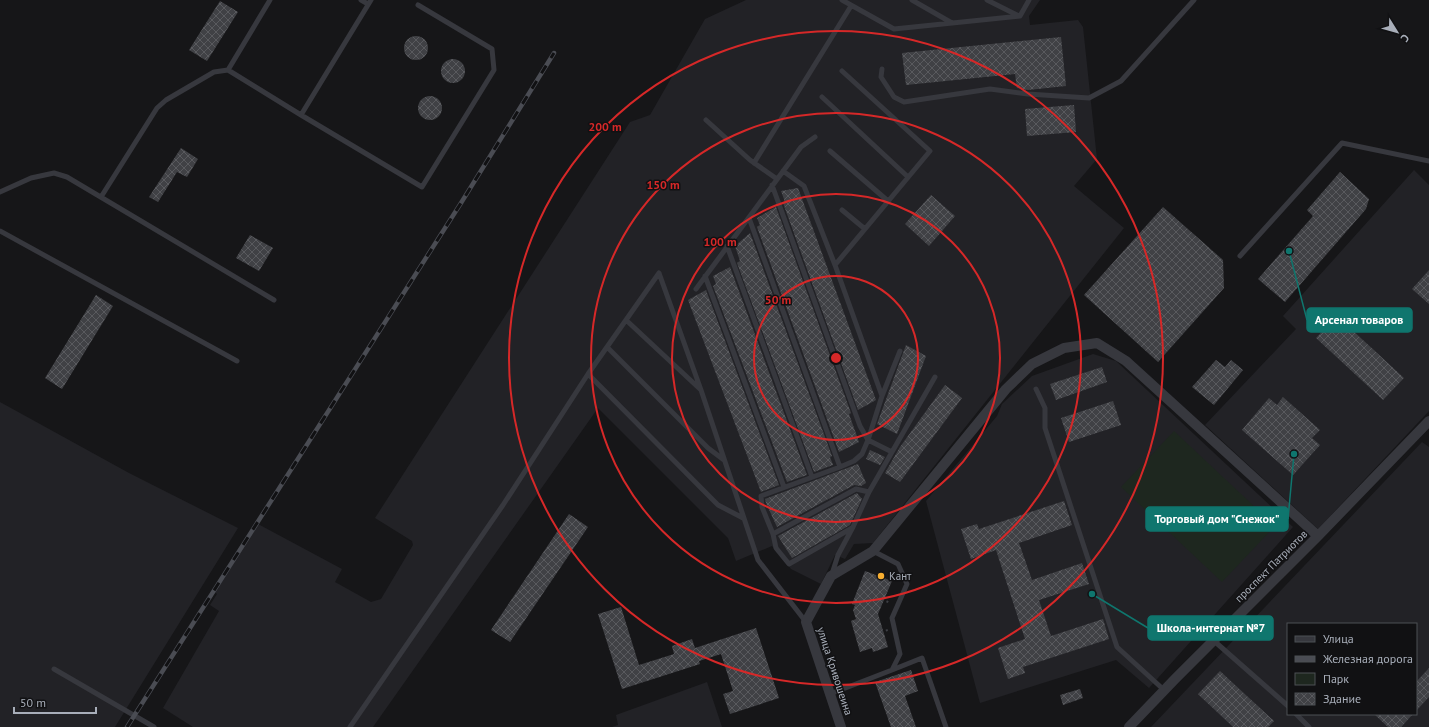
<svg xmlns="http://www.w3.org/2000/svg" width="1429" height="727" viewBox="0 0 1429 727" font-family="'PT Sans',sans-serif">
<style>
.built{fill:#222226;fill-rule:evenodd}
.green{fill:#1e271f}
.building{fill:url(#building-cross-hatch)}
.lines{fill:none;stroke-linecap:round;stroke-linejoin:round}
.path{stroke:#3d3f45;stroke-width:2;stroke-dasharray:2 3;stroke-linecap:butt}
.service{stroke:#37383e;stroke-width:5}
.minor{stroke:#37383e;stroke-width:10}
.rail-casing{stroke:#4a4c53;stroke-width:4.5}
.rail{stroke:#111113;stroke-width:3;stroke-dasharray:9;stroke-linecap:butt}
.ring{fill:none;stroke:#d62828;stroke-width:2}
.poi-dot{fill:#f7ae30;stroke:#111113;stroke-width:1.5}
.labels{text-anchor:middle;stroke-width:3;stroke-linejoin:round;paint-order:stroke}
.street-label{font-size:11px;fill:#a8aeb9;stroke:#111113}
.poi-label{font-size:11px;fill:#a8aeb9;stroke:#111113;text-anchor:start}
.centre{fill:#d62828;stroke:#111113;stroke-width:2}
.ring-label{font-size:12px;text-anchor:middle;font-weight:bold;fill:#d62828;stroke:#111113;stroke-width:3;stroke-linejoin:round;paint-order:stroke}
.leader{fill:none;stroke:#0f766e;stroke-width:1.5}
.callout-dot{fill:#0f766e;stroke:#111113;stroke-width:1.5}
.callout{fill:#0f766e;stroke:#0f766e;stroke-width:1.5}
.callout-label{font-size:12px;text-anchor:middle;font-weight:bold;fill:#fff}
</style>
<defs>
<pattern id="building-cross-hatch" width="8" height="8" patternUnits="userSpaceOnUse"><rect width="8" height="8" fill="#404145"/><path d="M0 0l8 8M0 8l8-8" fill="none" stroke="#595a5e"/></pattern>
</defs>
<rect width="100%" height="100%" fill="#161618"/>
<path class="built" d="M 746,0 L 1040,0 L 1029,16 L 1030,25 L 1078,20 L 1083,27 L 1097,159 L 1074,186 L 1124,228 L 873,543 L 854,544 L 845,559 L 835,555 L 821,584 L 791,569 L 772,546 L 736,561 L 728,538 L 598,408 L 373,727 L 193,727 L 163,708 L 219,611 L 210,605 L 217,594 L 215,592 L 258,524 L 342,569 L 335,582 L 371,602 L 381,599 L 413,545 L 412,541 L 375,518 L 630,122 L 650,115 L 705,19 Z
M 1414,170 L 1429,185 L 1429,411 L 1318,529 L 1205,425 L 1296,329 L 1283,316 Z
M 1093,354 L 1116,361 L 1293,527 L 1149,688 L 1116,660 L 980,703 L 926,501 L 997,416 L 1002,404 L 1032,376 Z
M 0,402 L 129,473 L 238,528 L 115,727 L 0,727 Z
M 1422,442 L 1429,447 L 1429,727 L 1151,727 ZM 1288,624 L 1416,624 L 1416,714 L 1288,714 Z
M 707,682 L 722,727 L 612,727 L 618,725 L 616,715 Z"/>
<path class="green" d="M 1174,431 L 1275,526 L 1222,582 L 1121,487 Z"/>
<path class="building" d="M 220,1 L 238,12 L 207,61 L 189,50 Z
M404 48a12 12 0 1 1 24 0a12 12 0 1 1-24 0Z
M 1061,37 L 1066,86 L 1028,90 L 1017,88 L 1015,74 L 906,85 L 902,53 Z
M441 71a12 12 0 1 1 24 0a12 12 0 1 1-24 0Z
M418 108a12 12 0 1 1 24 0a12 12 0 1 1-24 0Z
M 1074,105 L 1076,132 L 1027,136 L 1025,109 Z
M 181,148 L 198,159 L 187,177 L 177,172 L 158,202 L 149,197 Z
M 1340,172 L 1369,199 L 1366,209 L 1285,302 L 1258,279 L 1313,216 L 1307,210 Z
M 798,188 L 876,400 L 858,410 L 783,203 L 785,202 L 781,191 Z
M 931,195 L 955,216 L 929,246 L 905,224 Z
M 776,207 L 851,413 L 849,414 L 859,442 L 839,452 L 757,227 L 760,225 L 757,218 Z
M 1163,207 L 1223,260 L 1224,288 L 1158,362 L 1084,295 Z
M 750,233 L 832,456 L 830,457 L 833,465 L 814,472 L 737,263 L 740,261 L 735,246 Z
M 250,235 L 273,248 L 259,271 L 236,258 Z
M 730,267 L 807,475 L 787,482 L 713,286 L 716,284 L 713,276 Z
M 1429,270 L 1429,304 L 1412,289 Z
M 706,290 L 779,485 L 761,492 L 688,300 Z
M 96,295 L 113,306 L 62,389 L 45,378 Z
M 1337,316 L 1404,378 L 1383,400 L 1316,338 Z
M 906,345 L 926,356 L 897,434 L 877,424 Z
M 1216,360 L 1225,367 L 1231,360 L 1243,370 L 1214,405 L 1192,387 Z
M 1102,367 L 1107,382 L 1056,400 L 1050,384 Z
M 945,385 L 962,398 L 900,482 L 885,473 L 900,447 Z
M 1283,397 L 1320,430 L 1312,438 L 1320,445 L 1293,475 L 1242,430 L 1269,398 L 1277,405 Z
M 1113,401 L 1121,425 L 1069,442 L 1061,418 Z
M 870,450 L 885,457 L 880,465 L 866,459 Z
M 858,464 L 866,483 L 861,486 L 854,485 L 777,527 L 766,503 L 765,499 Z
M 857,493 L 862,499 L 850,525 L 792,558 L 778,536 Z
M 1064,501 L 1072,525 L 1019,543 L 1032,580 L 1082,563 L 1089,584 L 1039,600 L 1051,636 L 1103,619 L 1109,639 L 1023,667 L 1025,673 L 1008,679 L 998,648 L 1025,639 L 996,550 L 971,559 L 961,529 L 977,524 L 979,529 Z
M 569,514 L 588,527 L 510,642 L 491,630 Z
M 865,571 L 892,581 L 878,614 L 888,647 L 873,652 L 872,648 L 860,652 L 851,621 L 856,619 L 853,610 L 855,605 L 852,604 Z
M 621,607 L 639,665 L 674,654 L 672,646 L 692,639 L 695,648 L 756,628 L 779,698 L 730,714 L 723,694 L 733,691 L 721,654 L 699,661 L 700,664 L 622,689 L 598,614 Z
M 1429,668 L 1429,697 L 1416,711 L 1416,682 Z
M 911,670 L 918,691 L 905,696 L 916,727 L 891,727 L 875,682 Z
M 1220,671 L 1274,721 L 1268,727 L 1233,727 L 1198,694 Z
M 1080,689 L 1083,698 L 1063,705 L 1060,695 Z
M 1374,714 L 1413,714 L 1401,727 L 1388,727 Z"/>
<g class="lines">
<path class="path" d="M 882,599 L 890,603
M 881,632 L 888,630"/>
<path class="service" d="M 361,0 L 368,4
M 842,0 L 894,29 L 1020,16 L 1029,0
M 912,0 L 952,23
M 987,0 L 1019,16
M 882,69 L 881,77 L 894,97 L 904,102 L 990,89 L 1028,94 L 1089,98 L 1121,81 L 1194,0
M 228,70 L 270,0
M 822,97 L 908,177
M 301,115 L 371,0
M 706,120 L 750,160 L 777,179
M 830,151 L 888,201
M 754,163 L 851,6
M 783,171 L 804,186 L 835,265 L 882,396
M 772,185 L 860,426 L 868,440 L 892,452 L 869,492 L 853,527 L 838,555 L 832,574
M 0,192 L 31,178 L 54,173 L 67,177 L 274,300
M 101,197 L 157,108 L 166,100 L 214,72 L 228,70 L 301,115 L 422,187 L 494,70 L 492,49 L 418,5
M 842,210 L 865,229
M 749,218 L 840,467
M 0,231 L 237,361
M 727,246 L 812,477
M 1240,256 L 1342,143 L 1429,161
M 835,265 L 930,151 L 842,71
M 705,276 L 784,487
M 696,289 L 801,147 L 815,137
M 626,320 L 701,390 L 659,273
M 607,347 L 708,448 L 724,460
M 588,374 L 718,505 L 743,518
M 1036,389 L 1045,408 L 1045,428 L 1117,647 L 1164,690
M 701,390 L 758,560 L 806,622
M 892,452 L 935,377
M 852,528 L 789,564 L 776,548 L 773,534 L 762,507 L 761,496 L 840,467 L 854,461 L 862,454 L 868,440 L 882,396 L 900,351
M 773,534 L 856,489 L 869,492
M 1213,640 L 1288,706
M 54,669 L 154,727
M 892,670 L 922,658 L 946,727
M 830,694 L 892,670 L 900,654 L 892,618 L 907,584 L 898,564 L 873,551
M 1296,714 L 1309,727
M 350,727 L 503,505 L 588,374 L 659,273"/>
<path class="minor" d="M 841,727 L 806,622 L 831,576 L 873,551 L 1006,389 L 1032,364 L 1064,348 L 1097,343 L 1126,361 L 1318,536
M 1129,727 L 1175,679 L 1318,536 L 1429,421"/>
<defs>
<path id="rail" d="M 127,727 L 461,203 L 554,53"/>
</defs>
<use href="#rail" class="rail-casing"/>
<use href="#rail" class="rail"/>
</g>
<g class="ring">
<circle cx="836" cy="358" r="82"/>
<circle cx="836" cy="358" r="164"/>
<circle cx="836" cy="358" r="245"/>
<circle cx="836" cy="358" r="327"/>
</g>
<circle class="poi-dot" cx="881" cy="576" r="4"/>
<g class="labels">
<g class="street-label">
<text transform="translate(1271 566) rotate(-45)" y="4">проспект Патриотов</text>
<text transform="translate(835 671) rotate(72)" y="4">улица Кривошеина</text>
</g>
<g class="poi-label">
<text x="889" y="580">Кант</text>
</g>
</g>
<circle cx="836" cy="358" r="6" class="centre"/>
<g class="ring-label">
<text x="605" y="131">200 m</text>
<text x="663" y="189">150 m</text>
<text x="720" y="246">100 m</text>
<text x="778" y="304">50 m</text>
</g>
<path class="leader" d="M1289 251L1307 320M1294 454L1288 519M1092 594L1148 628"/>
<g class="callout-dot">
<circle cx="1289" cy="251" r="4"/>
<circle cx="1294" cy="454" r="4"/>
<circle cx="1092" cy="594" r="4"/>
</g>
<g class="callout">
<rect x="1307" y="308" width="105" height="24" rx="4"/>
<rect x="1146" y="507" width="142" height="24" rx="4"/>
<rect x="1148" y="616" width="125" height="24" rx="4"/>
</g>
<g class="callout-label">
<text x="1359" y="324">Арсенал товаров</text>
<text x="1217" y="523">Торговый дом "Снежок"</text>
<text x="1211" y="632">Школа-интернат №7</text>
</g>
<rect x="1287" y="623" width="130" height="92" fill="#111113" stroke="#4d5055"/>
<rect x="1295" y="636" width="20" height="6" fill="#37383e" stroke="#4d5055"/>
<text x="1323" y="643" font-size="12" fill="#a8aeb9">Улица</text>
<rect x="1295" y="656" width="20" height="6" fill="#4a4c53" stroke="#4d5055"/>
<text x="1323" y="663" font-size="12" fill="#a8aeb9">Железная дорога</text>
<rect x="1295" y="673" width="20" height="12" fill="#1e271f" stroke="#4d5055"/>
<text x="1323" y="683" font-size="12" fill="#a8aeb9">Парк</text>
<rect x="1295" y="693" width="20" height="12" fill="url(#building-cross-hatch)" stroke="#4d5055"/>
<text x="1323" y="703" font-size="12" fill="#a8aeb9">Здание</text>
<g transform="translate(1397 32) rotate(127)" stroke="#111113" stroke-width="3" paint-order="stroke">
<path d="M0-3L7 15L0 10L-7 15Z" fill="#a8aeb9"/>
<text y="-6" font-size="11" font-weight="bold" text-anchor="middle" fill="#a8aeb9">С</text>
</g>
<path d="M14 707v6h82v-6" fill="none" stroke="#a8aeb9" stroke-width="2"/>
<text x="20" y="707" font-size="12" fill="#a8aeb9" stroke="#111113" stroke-width="3" paint-order="stroke">50 m</text>
</svg>
